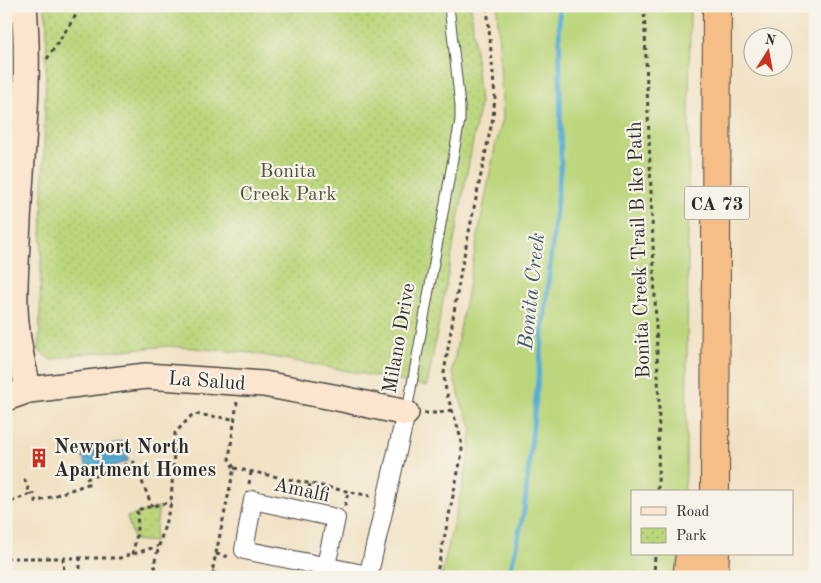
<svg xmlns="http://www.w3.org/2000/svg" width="821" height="583" viewBox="0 0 821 583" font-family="'Old Standard TT',serif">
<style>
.grass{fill:#bbd67b;stroke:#738053}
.park{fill:url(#park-dots);stroke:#738053}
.water{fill:url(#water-rules);stroke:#416c80}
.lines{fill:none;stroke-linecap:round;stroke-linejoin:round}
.stream{stroke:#57add4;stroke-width:5}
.lane-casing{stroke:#494642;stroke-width:11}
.street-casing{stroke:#494642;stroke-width:20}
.secondary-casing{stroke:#494642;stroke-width:28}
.highway-casing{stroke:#494642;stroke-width:30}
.path{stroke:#494642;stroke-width:3;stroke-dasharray:4 4;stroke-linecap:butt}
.lane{stroke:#fff;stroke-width:9}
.street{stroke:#fff;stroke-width:18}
.secondary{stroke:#fbe5cf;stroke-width:25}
.highway{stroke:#f6be87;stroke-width:28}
.labels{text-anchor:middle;stroke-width:4.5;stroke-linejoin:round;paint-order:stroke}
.shield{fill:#f7f3e8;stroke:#686764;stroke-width:1}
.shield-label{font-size:19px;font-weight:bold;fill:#2b2b2b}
.park-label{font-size:20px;fill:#4f563f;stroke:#f7f3e8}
.street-label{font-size:20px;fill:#2b2b2b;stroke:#f7f3e8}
.poi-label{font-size:20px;font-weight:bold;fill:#2b2b2b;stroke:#f7f3e8;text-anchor:start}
.water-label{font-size:21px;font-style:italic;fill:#3a5866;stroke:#f7f3e8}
</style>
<defs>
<pattern id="park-dots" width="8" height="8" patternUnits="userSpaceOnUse" patternTransform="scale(1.25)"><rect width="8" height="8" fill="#bbd67b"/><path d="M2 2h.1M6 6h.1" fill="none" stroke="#a1b86a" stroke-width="1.8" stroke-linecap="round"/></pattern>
<pattern id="water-rules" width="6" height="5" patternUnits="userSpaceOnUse" patternTransform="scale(1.25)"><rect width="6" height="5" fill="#57add4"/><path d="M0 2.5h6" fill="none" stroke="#488dac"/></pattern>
</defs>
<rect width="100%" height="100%" fill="#f7f3e8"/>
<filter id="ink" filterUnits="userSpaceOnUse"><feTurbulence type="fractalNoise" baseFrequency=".02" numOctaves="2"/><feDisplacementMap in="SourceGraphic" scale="10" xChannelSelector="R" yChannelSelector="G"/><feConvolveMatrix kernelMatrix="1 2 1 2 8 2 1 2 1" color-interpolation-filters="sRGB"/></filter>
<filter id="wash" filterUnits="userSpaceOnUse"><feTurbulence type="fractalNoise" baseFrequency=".0096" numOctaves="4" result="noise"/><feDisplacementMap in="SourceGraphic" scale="20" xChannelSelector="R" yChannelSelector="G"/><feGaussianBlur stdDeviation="1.12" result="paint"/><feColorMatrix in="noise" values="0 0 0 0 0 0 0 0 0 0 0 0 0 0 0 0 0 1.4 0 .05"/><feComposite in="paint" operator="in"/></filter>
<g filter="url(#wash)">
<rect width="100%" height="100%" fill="#f1e1c3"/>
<path class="grass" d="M 497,6 L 690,6 L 686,475 L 684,492 L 632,492 L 632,554 L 679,554 L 677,577 L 441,577 L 469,457 L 472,427 L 462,405 L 452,371 L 495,147 L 503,119 Z"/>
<path class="park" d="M 44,6 L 471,6 L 480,104 L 427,386 L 252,353 L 169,346 L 79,354 L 51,360 L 39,351 L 47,22 Z
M 159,507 L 154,542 L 134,540 L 127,517 Z"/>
<path class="water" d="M 122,441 L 129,461 L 89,474 L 82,455 Z"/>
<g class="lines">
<path class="stream" d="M 509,577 L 524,511 L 561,162 L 559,6"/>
</g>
</g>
<g filter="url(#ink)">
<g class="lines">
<defs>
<path id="lane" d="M 407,411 L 460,120 L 460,106 L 449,6"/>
<path id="street" d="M 326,566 L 336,518 L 253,500 L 244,550 L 368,575
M 368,577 L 406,413"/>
<path id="secondary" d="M 24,6 C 31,85 20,163 17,242 C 16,269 13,296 16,322 C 18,345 23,368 29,390
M 6,398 L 29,390 L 146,376 L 264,384 L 338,398 L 406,413"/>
<path id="highway" d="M 715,492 L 717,6
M 687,577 L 690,554
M 714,577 L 715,554"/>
</defs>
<use href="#lane" class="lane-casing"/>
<use href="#street" class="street-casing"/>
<use href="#secondary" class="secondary-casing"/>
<use href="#highway" class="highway-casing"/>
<path class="path" d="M 644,6 L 659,404 L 658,492
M 47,59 L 82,6
M 424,413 L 439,413 L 452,410
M 234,468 L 370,496
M 249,484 L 251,472
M 30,494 L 33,494 L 36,502 L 88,484 L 86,479 L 134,462 L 152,506
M 308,496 L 310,484
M 6,499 L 8,503 L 30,494 L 25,480 L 28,479
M 345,506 L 348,492
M 132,554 L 136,540 L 138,514 L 136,510 L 166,503 L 171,503
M 216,554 L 230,557
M 80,557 L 80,577
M 6,558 L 120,558 L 158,546
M 212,572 L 233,577
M 64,574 L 80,574
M 62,577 L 64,574 L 63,557
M 158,577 L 154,564 L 171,503 L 175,433 L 193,414 L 234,419
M 211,577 L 234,468 L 229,459 L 237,402
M 436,577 L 462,453 C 462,425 444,401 444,373 L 461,270 L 493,117 L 495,97 L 487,6
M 654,577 L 655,554"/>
<use href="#lane" class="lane"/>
<use href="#street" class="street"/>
<use href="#secondary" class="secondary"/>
<use href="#highway" class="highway"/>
</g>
</g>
<defs>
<symbol id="building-bare" viewBox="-9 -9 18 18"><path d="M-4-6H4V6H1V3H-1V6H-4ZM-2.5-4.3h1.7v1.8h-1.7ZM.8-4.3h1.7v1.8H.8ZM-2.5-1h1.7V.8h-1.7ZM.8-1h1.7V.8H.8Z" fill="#c8321e" stroke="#f7f3e8" stroke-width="2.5" paint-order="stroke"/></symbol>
</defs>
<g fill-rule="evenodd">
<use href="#building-bare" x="25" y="444" width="28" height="28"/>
</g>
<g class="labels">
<rect class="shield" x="684.5" y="186.5" width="65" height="33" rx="4"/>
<g class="shield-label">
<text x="717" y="210">CA 73</text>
</g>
<g class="park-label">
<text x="288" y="177">Bonita<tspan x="288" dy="23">Creek Park</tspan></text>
</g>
<g class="street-label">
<text transform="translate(638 250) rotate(-92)" y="7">Bonita Creek Trail B ike Path</text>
<text transform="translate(398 338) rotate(-80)" y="7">Milano Drive</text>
<text transform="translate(207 380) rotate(4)" y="7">La Salud</text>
<text transform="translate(302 489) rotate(12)" y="7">Amalfi</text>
</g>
<g class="poi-label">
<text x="54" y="453">Newport North<tspan x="54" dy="23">Apartment Homes</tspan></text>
</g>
<g class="water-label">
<text transform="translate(531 291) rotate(-84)" y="7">Bonita Creek</text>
</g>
</g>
<rect width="821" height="583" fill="none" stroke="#f7f3e8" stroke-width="25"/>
<rect x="631" y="490" width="162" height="65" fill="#f7f3e8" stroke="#a5a39c"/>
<rect x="641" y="507" width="25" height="8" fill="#fbe5cf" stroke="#a5a39c"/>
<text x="676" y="516" font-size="15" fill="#2b2b2b">Road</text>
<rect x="641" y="528" width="25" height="15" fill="url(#park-dots)" stroke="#a5a39c"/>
<text x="676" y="540" font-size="15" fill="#2b2b2b">Park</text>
<g transform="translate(768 52) rotate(11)"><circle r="24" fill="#f7f3e8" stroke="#a5a39c"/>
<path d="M0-4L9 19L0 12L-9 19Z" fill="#c8321e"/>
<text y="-8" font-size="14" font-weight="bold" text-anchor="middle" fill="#2b2b2b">N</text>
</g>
</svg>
